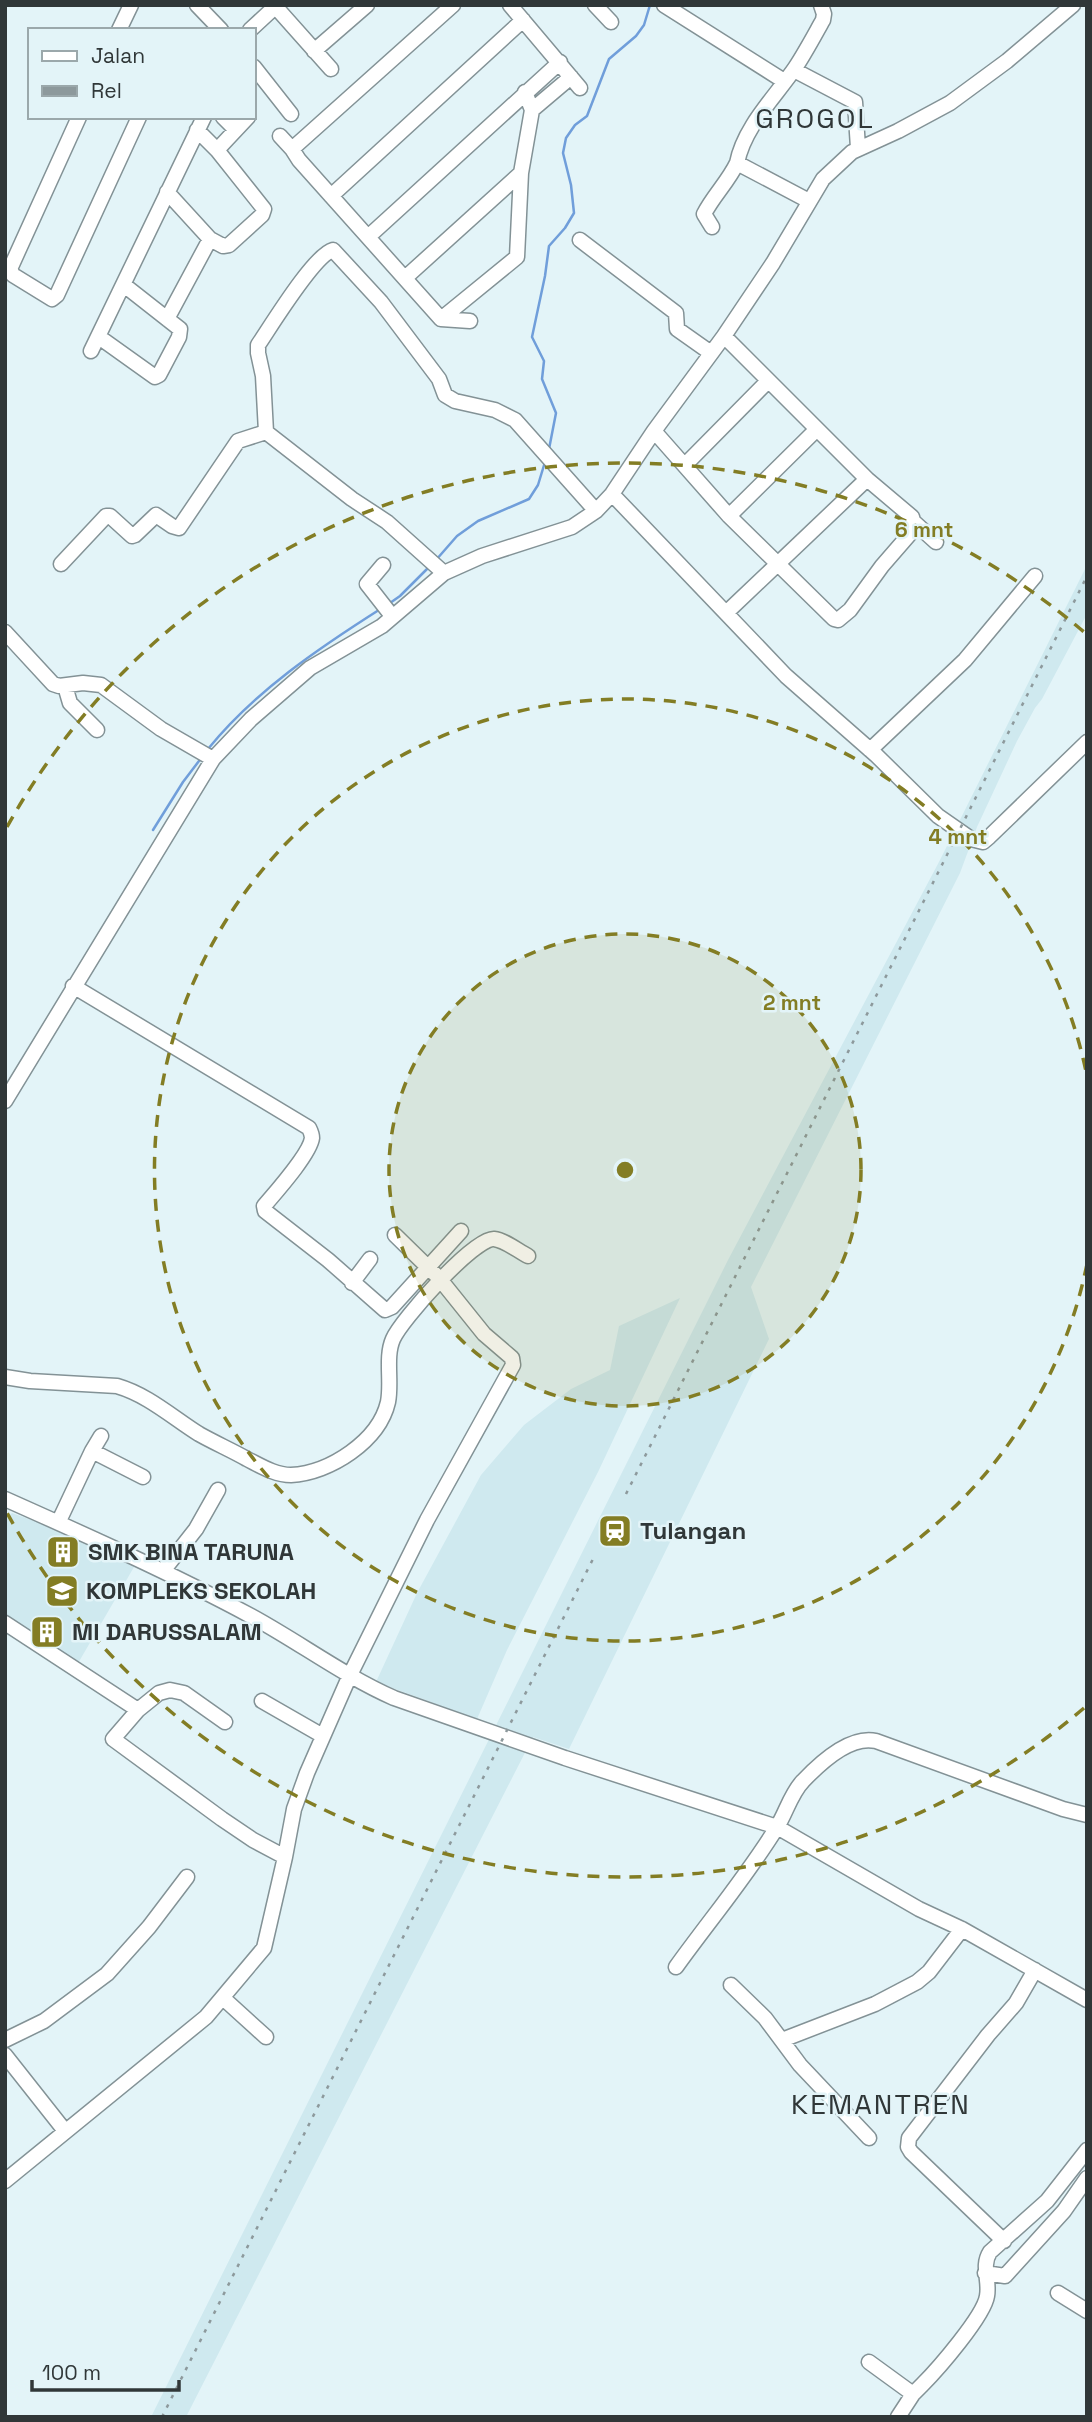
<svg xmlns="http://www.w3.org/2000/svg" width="1092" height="2422" viewBox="0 0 1092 2422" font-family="'Space Grotesk',sans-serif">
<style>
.built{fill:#cfe9ef}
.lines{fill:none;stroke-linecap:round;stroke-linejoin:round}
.stream{stroke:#709eda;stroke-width:2.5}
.minor-casing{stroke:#839296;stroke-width:17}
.minor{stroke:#fff;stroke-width:14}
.rail{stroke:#8d999c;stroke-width:2.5;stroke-dasharray:3.5 7;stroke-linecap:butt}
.ring{fill:none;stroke:#837d24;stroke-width:3.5;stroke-dasharray:12 9}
.labels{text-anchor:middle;stroke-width:5;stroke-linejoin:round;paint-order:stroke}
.poi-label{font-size:24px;font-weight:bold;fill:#303738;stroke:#e3f4f8;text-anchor:start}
.quarter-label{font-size:28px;letter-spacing:2px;fill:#303738;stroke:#e3f4f8}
.centre{fill:#837d24;stroke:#e3f4f8;stroke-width:3.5}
.ring-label{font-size:21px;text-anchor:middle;font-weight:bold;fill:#837d24;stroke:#e3f4f8;stroke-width:5;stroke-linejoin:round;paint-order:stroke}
</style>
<rect width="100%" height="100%" fill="#e3f4f8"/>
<path class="built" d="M 1087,565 L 1087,614 L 1042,699 L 1035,708 L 1017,741 L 977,827 L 960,873 L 751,1287 L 769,1339 L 569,1749 L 533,1737 L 186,2417 L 151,2417 L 728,1260 L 940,860 Z
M 680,1298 L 598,1472 L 507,1650 L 477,1719 L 376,1682 L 417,1593 L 481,1475 L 524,1425 L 571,1389 L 610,1370 L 619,1326 Z
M 12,1513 L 56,1529 L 134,1567 L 77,1665 L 5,1615 L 5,1519 Z"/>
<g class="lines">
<path class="stream" d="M 549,449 L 556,413 L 542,379 L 544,361 L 532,337 L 545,276 L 549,246 L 565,228 L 574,213 L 571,185 L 563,153 L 566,138 L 575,125 L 587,116 L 609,59 L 636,36 L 644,25 L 650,5
M 436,560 L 457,536 L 478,521 L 529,499 L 538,485 L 545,462
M 390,603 L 400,596 L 429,567
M 208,749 C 255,691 319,648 382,608
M 153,830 L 183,782 L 202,757"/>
<defs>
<path id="minor" d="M 197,5 L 221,30
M 274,5 L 331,69
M 453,5 L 292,149 L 299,160 L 441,319 L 470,321
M 510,5 L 580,88
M 595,5 L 611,22
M 664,5 L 784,81
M 119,30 L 131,5
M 250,30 L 277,5
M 314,51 L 367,5
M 254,67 L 291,114
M 794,70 L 855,102 L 858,148
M 532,110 L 571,77
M 79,117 L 10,269 L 13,275 L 52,299 L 57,295 L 139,117
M 223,117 L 235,129
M 280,136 L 292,149
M 217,150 L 248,117
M 167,192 L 210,239
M 331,196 L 523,20
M 809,201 L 737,163 C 744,127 775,97 795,68 C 805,53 814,36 823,20 L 824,14 L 821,5
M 712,227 L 704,214 C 713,196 728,182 737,163
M 368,237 L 560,62
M 580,240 L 676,313 L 677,329 L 711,353
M 405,278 L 521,173
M 167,319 L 210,239 L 223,246 L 229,245 L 262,215 L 264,209 L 217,150 L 197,130
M 441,319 L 517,257 L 521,173 L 532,110 L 525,92
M 724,336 L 867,479 L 726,613
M 99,337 L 155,377 L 159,375 L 179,337 L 180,329 L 124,285
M 91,351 L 204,117
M 654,431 L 729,516 L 834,619 L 838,620 L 850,610 L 882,566 L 915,528 L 912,517 L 867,479
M 266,432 L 263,376 L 258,353 L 258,345 C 271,326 314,255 333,250 L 381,302 L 439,379 L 445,395 L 455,401 L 495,410 L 515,420 L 596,511
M 685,465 L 768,381
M 612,494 L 786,676 L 876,755 L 938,816 L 971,839 L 983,842 L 989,837 L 1087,742
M 729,516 L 817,429
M 915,523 L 936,542
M 383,565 L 367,584 L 392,616
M 444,573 L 482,556 L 572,527 L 596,511 L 612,494 L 654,431 L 724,336 L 773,263 L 823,179 L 852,152 L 898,131 L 950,103 L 1007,61 L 1073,5
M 5,632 L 53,684 L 59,686 L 83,683 L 101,685 L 161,729 L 213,759 L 251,719 L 310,668 L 382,626 L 444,573 L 387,522 L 352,499 L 266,432 L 238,441 L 179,528 L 172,526 L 156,515 L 135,535 L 132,536 L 110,516 L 106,516 L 61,564
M 65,686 L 70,703 L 97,730
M 870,750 L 965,660 L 1035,576
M 73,986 L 309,1128 C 311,1132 312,1134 312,1138 C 310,1154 275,1193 264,1206 L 265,1211 L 328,1260 L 385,1310 L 392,1307 L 461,1231
M 5,1101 L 213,759
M 352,1283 L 370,1259
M 5,1377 L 30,1381 L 117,1386 C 148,1395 172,1417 199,1434 C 215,1443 231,1450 247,1459 C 261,1466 275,1475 291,1475 C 330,1473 379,1441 388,1402 C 392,1382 385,1357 393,1339 C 401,1320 475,1237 494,1239 C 505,1240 518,1251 528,1256
M 92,1451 L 101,1436
M 5,1499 C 88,1536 171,1573 251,1616 C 299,1642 344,1676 394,1698 L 565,1758 L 777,1827 L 919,1909 L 962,1929 L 1087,2000
M 59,1521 L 92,1451 L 143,1477
M 163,1571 L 196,1529 L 218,1490
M 5,1623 L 138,1710
M 262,1701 L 323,1736
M 225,1722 L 184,1693 L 170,1690 L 159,1693 L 138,1710 L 113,1739 L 222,1819 L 253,1840 L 285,1857
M 676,1967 C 709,1921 747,1876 777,1827 C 786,1813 791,1793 803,1781 C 820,1763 850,1735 876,1741 L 1063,1809 L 1087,1815
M 731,1985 L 765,2018 L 800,2065 L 869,2138
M 223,1998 L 266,2037
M 5,2040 L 44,2021 L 107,1974 L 149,1927 L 187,1877
M 782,2040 L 875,2004 L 917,1982 L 929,1972 L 962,1929
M 5,2055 L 65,2131
M 5,2181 L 206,2017 L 264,1948 L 285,1857 L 294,1809 L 307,1773 L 350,1675 L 427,1520 L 513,1365 L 512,1358 L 484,1334 L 439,1278 L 395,1235
M 1004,2241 L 911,2152 L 908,2147 L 909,2138 L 988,2035 L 1016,2003 L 1035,1970
M 985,2273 L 1005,2276 L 1064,2211 L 1087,2178
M 1058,2293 L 1087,2311
M 869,2362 L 913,2394 L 922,2385 C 938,2369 984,2316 987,2296 C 990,2281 981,2266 990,2252 L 1047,2201 L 1087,2150
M 898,2417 L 913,2394"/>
</defs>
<use href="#minor" class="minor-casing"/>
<use href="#minor" class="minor"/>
<path class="rail" d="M 626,1494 L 1087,576
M 162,2417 L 593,1559"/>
</g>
<circle cx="625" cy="1170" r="236" fill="#837d24" fill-opacity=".12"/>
<g class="ring">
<circle cx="625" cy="1170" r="236"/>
<path d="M1087 1264A471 471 0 1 1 1087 1076"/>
<path d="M1084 1708A707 707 0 0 1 7 1513M7 827A707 707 0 0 1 1084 632"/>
</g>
<defs>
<symbol id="station-square" viewBox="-11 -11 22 22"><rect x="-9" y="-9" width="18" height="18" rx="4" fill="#837d24" stroke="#e3f4f8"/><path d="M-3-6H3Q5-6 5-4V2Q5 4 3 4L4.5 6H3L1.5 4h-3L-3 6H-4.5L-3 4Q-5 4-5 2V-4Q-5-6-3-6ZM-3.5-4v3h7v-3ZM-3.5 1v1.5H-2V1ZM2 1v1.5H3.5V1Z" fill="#fff"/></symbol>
<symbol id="building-square" viewBox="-11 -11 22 22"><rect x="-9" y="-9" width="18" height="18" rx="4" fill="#837d24" stroke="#e3f4f8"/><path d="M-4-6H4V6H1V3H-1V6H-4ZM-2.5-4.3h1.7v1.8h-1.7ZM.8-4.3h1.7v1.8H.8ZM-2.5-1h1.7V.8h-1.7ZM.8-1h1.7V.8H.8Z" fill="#fff"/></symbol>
<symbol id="school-square" viewBox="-11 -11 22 22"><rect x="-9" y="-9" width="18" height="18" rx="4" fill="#837d24" stroke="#e3f4f8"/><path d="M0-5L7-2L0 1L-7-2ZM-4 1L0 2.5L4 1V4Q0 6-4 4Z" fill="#fff"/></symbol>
</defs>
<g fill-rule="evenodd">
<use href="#station-square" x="596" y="1512" width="38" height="38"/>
<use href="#building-square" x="44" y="1533" width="38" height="38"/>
<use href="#school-square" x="43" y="1572" width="38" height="38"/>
<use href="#building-square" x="28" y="1613" width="38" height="38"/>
</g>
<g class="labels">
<g class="poi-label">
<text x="640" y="1539">Tulangan</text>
<text x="88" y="1560">SMK BINA TARUNA</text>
<text x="86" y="1599">KOMPLEKS SEKOLAH</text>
<text x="72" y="1640">MI DARUSSALAM</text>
</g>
<g class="quarter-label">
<text x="815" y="128">GROGOL</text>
<text x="881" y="2114">KEMANTREN</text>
</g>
</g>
<circle cx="625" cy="1170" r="10" class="centre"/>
<g class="ring-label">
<text x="924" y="537">6 mnt</text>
<text x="958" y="844">4 mnt</text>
<text x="792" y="1010">2 mnt</text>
</g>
<rect width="1092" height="2422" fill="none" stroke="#303738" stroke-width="14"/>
<rect x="28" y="28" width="228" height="91" fill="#e3f4f8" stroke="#9ba8ab" stroke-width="2"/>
<rect x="42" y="51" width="35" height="10" fill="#ffffff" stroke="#9ba8ab" stroke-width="2"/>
<text x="91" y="63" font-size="21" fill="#303738">Jalan</text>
<rect x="42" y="86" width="35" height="10" fill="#8d999c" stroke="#9ba8ab" stroke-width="2"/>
<text x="91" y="98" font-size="21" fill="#303738">Rel</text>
<path d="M32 2380v10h147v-10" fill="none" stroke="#303738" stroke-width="3.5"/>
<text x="42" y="2380" font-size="21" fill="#303738" stroke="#e3f4f8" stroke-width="5" paint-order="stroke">100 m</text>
</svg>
